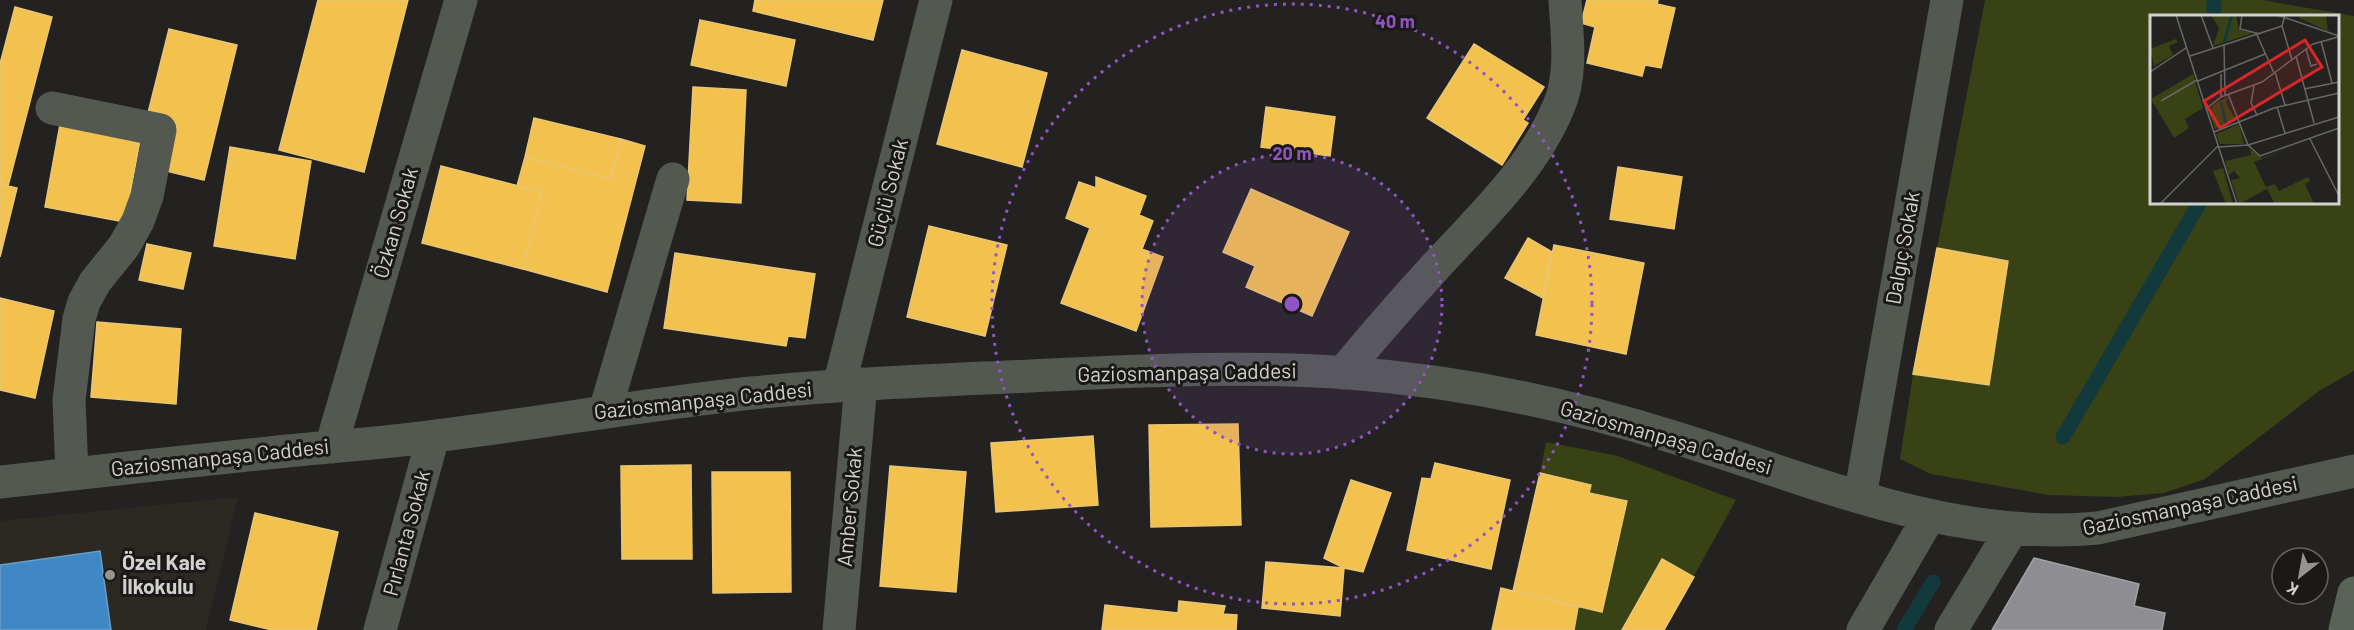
<svg xmlns="http://www.w3.org/2000/svg" width="2354" height="630" viewBox="0 0 2354 630" font-family="Barlow,sans-serif">
<style>
.built{fill:#2c2922}
.green{fill:#394214;fill-rule:evenodd}
.homes{fill:#f2c14e;stroke:#e8c675;stroke-width:1.5}
.schools{fill:#3f88c5;stroke:#6b9ec8;stroke-width:1.5}
.industry{fill:#8d8d92;stroke:#a2a1a4;stroke-width:1.5}
.lines{fill:none;stroke-linecap:round;stroke-linejoin:round}
.stream{stroke:#123a3d;stroke-width:15}
.minor{stroke:#535951;stroke-width:33}
.major{stroke:#5a6358;stroke-width:33}
.ring{fill:none;stroke:#9155c3;stroke-width:3;stroke-dasharray:3 6}
.poi-dot{fill:#959492;stroke:#1a1917;stroke-width:2}
.labels{text-anchor:middle;stroke-width:6;stroke-linejoin:round;paint-order:stroke}
.street-label{font-size:21px;fill:#d2d1cf;stroke:#1a1917}
.poi-label{font-size:21px;font-weight:bold;fill:#d2d1cf;stroke:#1a1917;text-anchor:start}
.inset-river{fill:none;stroke:#123a3d;stroke-width:3}
.inset-road{fill:none;stroke:#696867;stroke-width:1.5}
.view{fill:#d62828;fill-opacity:0.15;stroke:#d62828;stroke-width:3}
.inset-edge{fill:none;stroke:#d2d1cf;stroke-width:3}
.centre{fill:#9155c3;stroke:#1a1917;stroke-width:3}
.ring-label{font-size:18px;text-anchor:middle;font-weight:bold;fill:#9155c3;stroke:#1a1917;stroke-width:6;stroke-linejoin:round;paint-order:stroke}
</style>
<rect width="100%" height="100%" fill="#232221"/>
<path class="built" d="M 238,497 L 206,630 L 0,630 L 0,521 Z"/>
<path class="green" d="M 1985,0 L 2262,0 L 2354,16 L 2354,371 L 2319,391 L 2205,479 L 2164,493 L 2116,497 L 2049,495 L 1931,474 L 1900,459 L 1913,374 L 1989,385 L 2008,261 L 1937,248 ZM 2152,16 L 2338,16 L 2338,202 L 2152,202 Z
M 1546,442 L 1618,456 L 1736,500 L 1664,630 L 1574,630 L 1578,607 L 1602,612 L 1627,501 L 1589,493 L 1590,485 L 1540,473 Z"/>
<path class="homes" d="M 318,0 L 408,0 L 364,172 L 279,150 Z
M 755,0 L 883,0 L 873,40 L 753,11 Z
M 1587,0 L 1658,0 L 1657,4 L 1675,8 L 1661,68 L 1645,65 L 1642,76 L 1587,63 L 1595,27 L 1581,23 Z
M 15,7 L 52,17 L 8,186 L 0,184 L 0,64 Z
M 700,20 L 795,40 L 786,86 L 691,65 Z
M 169,29 L 237,45 L 204,180 L 166,171 L 177,125 L 147,117 Z
M 1474,44 L 1544,87 L 1523,120 L 1528,123 L 1502,165 L 1427,118 Z
M 962,50 L 1047,73 L 1022,167 L 937,144 Z
M 693,87 L 746,90 L 741,203 L 687,200 Z
M 1266,107 L 1335,117 L 1330,156 L 1261,147 Z
M 534,118 L 621,139 L 611,179 L 525,157 Z
M 61,119 L 141,135 L 125,222 L 45,207 Z
M 621,139 L 645,146 L 607,292 L 523,269 L 542,192 L 517,186 L 525,157 L 611,179 Z
M 230,147 L 311,161 L 295,259 L 214,246 Z
M 441,166 L 542,192 L 523,269 L 422,243 Z
M 1618,167 L 1682,177 L 1674,229 L 1610,219 Z
M 1096,177 L 1146,196 L 1139,215 L 1153,221 L 1142,249 L 1163,257 L 1136,331 L 1061,303 L 1090,228 L 1066,218 L 1079,182 L 1096,188 Z
M 0,184 L 17,188 L 0,257 Z
M 1251,189 L 1349,232 L 1312,316 L 1246,287 L 1255,266 L 1223,252 Z
M 929,226 L 1007,245 L 985,336 L 907,317 Z
M 1528,238 L 1552,252 L 1543,298 L 1505,278 Z
M 147,244 L 191,253 L 183,289 L 139,280 Z
M 1554,245 L 1644,263 L 1626,354 L 1536,335 Z
M 1937,248 L 2008,261 L 1989,385 L 1913,374 Z
M 675,253 L 815,274 L 805,338 L 788,336 L 786,346 L 664,328 Z
M 0,298 L 54,311 L 35,398 L 0,390 Z
M 97,322 L 181,329 L 176,404 L 91,397 Z
M 1238,424 L 1241,525 L 1151,527 L 1149,425 Z
M 1093,436 L 1098,505 L 996,512 L 991,443 Z
M 1435,463 L 1510,480 L 1491,569 L 1407,550 L 1422,478 L 1431,479 Z
M 691,465 L 692,559 L 622,559 L 621,466 Z
M 890,466 L 966,472 L 956,592 L 880,586 Z
M 712,472 L 790,472 L 791,592 L 713,593 Z
M 1540,473 L 1591,485 L 1589,493 L 1627,501 L 1602,612 L 1513,591 Z
M 1351,480 L 1391,493 L 1363,572 L 1344,568 L 1324,558 Z
M 255,513 L 338,532 L 316,630 L 272,630 L 230,620 Z
M 1662,559 L 1694,577 L 1664,630 L 1622,630 Z
M 1266,562 L 1344,568 L 1340,616 L 1262,608 Z
M 1501,588 L 1578,607 L 1574,630 L 1492,630 Z
M 1179,601 L 1225,606 L 1223,614 L 1237,615 L 1236,630 L 1102,630 L 1105,605 L 1178,613 Z"/>
<path class="schools" d="M 100,551 L 111,630 L 0,630 L 0,565 Z"/>
<path class="industry" d="M 2034,558 L 2139,584 L 2134,606 L 2165,613 L 2162,630 L 1992,630 Z"/>
<g class="lines">
<path class="stream" d="M 2214,16 L 2214,0
M 2063,437 L 2200,202
M 1904,630 L 1933,582"/>
<path class="minor" d="M 52,108 L 160,130 L 147,196 L 138,221 L 124,246 L 95,282 L 84,302 L 79,319 L 69,400 L 72,474
M 1343,373 C 1373,336 1404,301 1436,266 C 1480,218 1532,170 1558,108 C 1573,75 1567,35 1565,0
M 839,386 L 936,0
M 605,411 L 673,179
M 331,447 L 461,0
M 0,482 C 96,471 191,461 287,451 C 336,446 386,443 435,436 C 541,423 646,404 752,393 C 852,383 951,380 1051,375 C 1150,370 1250,366 1349,373 C 1459,381 1568,404 1673,437 C 1811,479 1950,542 2098,528 L 2354,471
M 1860,497 L 1947,0
M 380,630 L 433,437
M 839,630 L 861,384
M 1863,630 L 1930,515
M 1951,630 L 2012,529"/>
<path class="major" d="M 2345,630 L 2354,593"/>
</g>
<circle cx="1292" cy="304" r="150" fill="#9155c3" fill-opacity=".12"/>
<g class="ring">
<circle cx="1292" cy="304" r="150"/>
<circle cx="1292" cy="304" r="300"/>
</g>
<circle class="poi-dot" cx="110" cy="575" r="6"/>
<g class="labels">
<g class="street-label">
<text transform="translate(888 193) rotate(-76)" y="7">Güçlü Sokak</text>
<text transform="translate(396 223) rotate(-74)" y="7">Özkan Sokak</text>
<text transform="translate(1903 248) rotate(-80)" y="7">Dalgıç Sokak</text>
<text transform="translate(1187 373) rotate(-1)" y="7">Gaziosmanpaşa Caddesi</text>
<text transform="translate(703 401) rotate(-6)" y="7">Gaziosmanpaşa Caddesi</text>
<text transform="translate(1666 438) rotate(16)" y="7">Gaziosmanpaşa Caddesi</text>
<text transform="translate(220 458) rotate(-6)" y="7">Gaziosmanpaşa Caddesi</text>
<text transform="translate(2190 506) rotate(-12)" y="7">Gaziosmanpaşa Caddesi</text>
<text transform="translate(850 507) rotate(-85)" y="7">Amber Sokak</text>
<text transform="translate(407 533) rotate(-75)" y="7">Pırlanta Sokak</text>
</g>
<g class="poi-label">
<text x="122" y="570">Özel Kale<tspan x="122" dy="24">İlkokulu</tspan></text>
</g>
</g>
<g transform="translate(2150 15)">
<rect width="189" height="189" fill="#232221"/>
<path d="M 61,0 L 86,0 L 89,15 L 103,18 L 63,31 L 69,13 ZM 176,0 L 178,16 L 149,3 L 150,1 ZM 26,24 L 28,27 L 19,31 L 23,40 L 4,51 L 0,34 ZM 43,59 L 53,93 L 35,104 L 39,113 L 24,123 L 1,84 ZM 78,82 L 76,88 L 86,105 L 65,114 L 59,98 L 64,89 ZM 89,109 L 94,129 L 70,129 L 66,119 ZM 140,133 L 104,147 L 116,172 L 125,169 L 129,176 L 158,162 L 160,166 L 155,169 L 164,189 L 125,189 L 117,174 L 89,189 L 81,165 L 90,163 L 84,156 L 79,160 L 75,146 L 101,140 L 100,134 L 112,143 ZM 73,153 L 83,189 L 76,189 L 63,156 Z" fill="#394214"/>
<path class="inset-river" d="M 74,28 L 82,0M 71,87 L 76,110"/>
<path class="inset-road" d="M 26,0 L 87,189M 51,0 L 63,33M 92,0 L 90,14 L 110,19M 127,0 L 189,21M 135,0 L 132,11 L 142,45M 107,20 L 124,58M 171,26 L 182,68M 74,30 L 75,80M 156,34 L 161,51 L 167,49M 40,41 L 132,11M 146,41 L 164,108M 0,57 L 36,33M 125,57 L 135,90M 48,66 L 115,39M 104,71 L 101,88 L 107,100M 154,74 L 189,67M 78,79 L 98,130 L 110,141 L 189,113M 71,81 L 71,59M 11,86 L 47,65M 127,92 L 135,118M 56,94 L 71,82 L 112,67 L 163,29 L 188,22M 64,117 L 124,93 L 189,78M 160,124 L 189,181M 69,132 L 98,130 L 189,102M 10,189 L 68,131"/>
<path class="view" d="M 155,25 L 172,52 L 70,113 L 54,86 Z"/>
<rect width="189" height="189" class="inset-edge"/>
</g>
<circle cx="1292" cy="304" r="9" class="centre"/>
<g class="ring-label">
<text x="1395" y="28">40 m</text>
<text x="1292" y="160">20 m</text>
</g>
<g transform="translate(2300 576) rotate(211)"><circle r="28" fill="#1a1917" stroke="#646361" stroke-width="1.5"/>
<path d="M0-4.5L10 22L0 15L-10 22Z" fill="#959492"/>
<text y="-9" font-size="16" font-weight="bold" text-anchor="middle" fill="#d2d1cf">K</text>
</g>
</svg>
